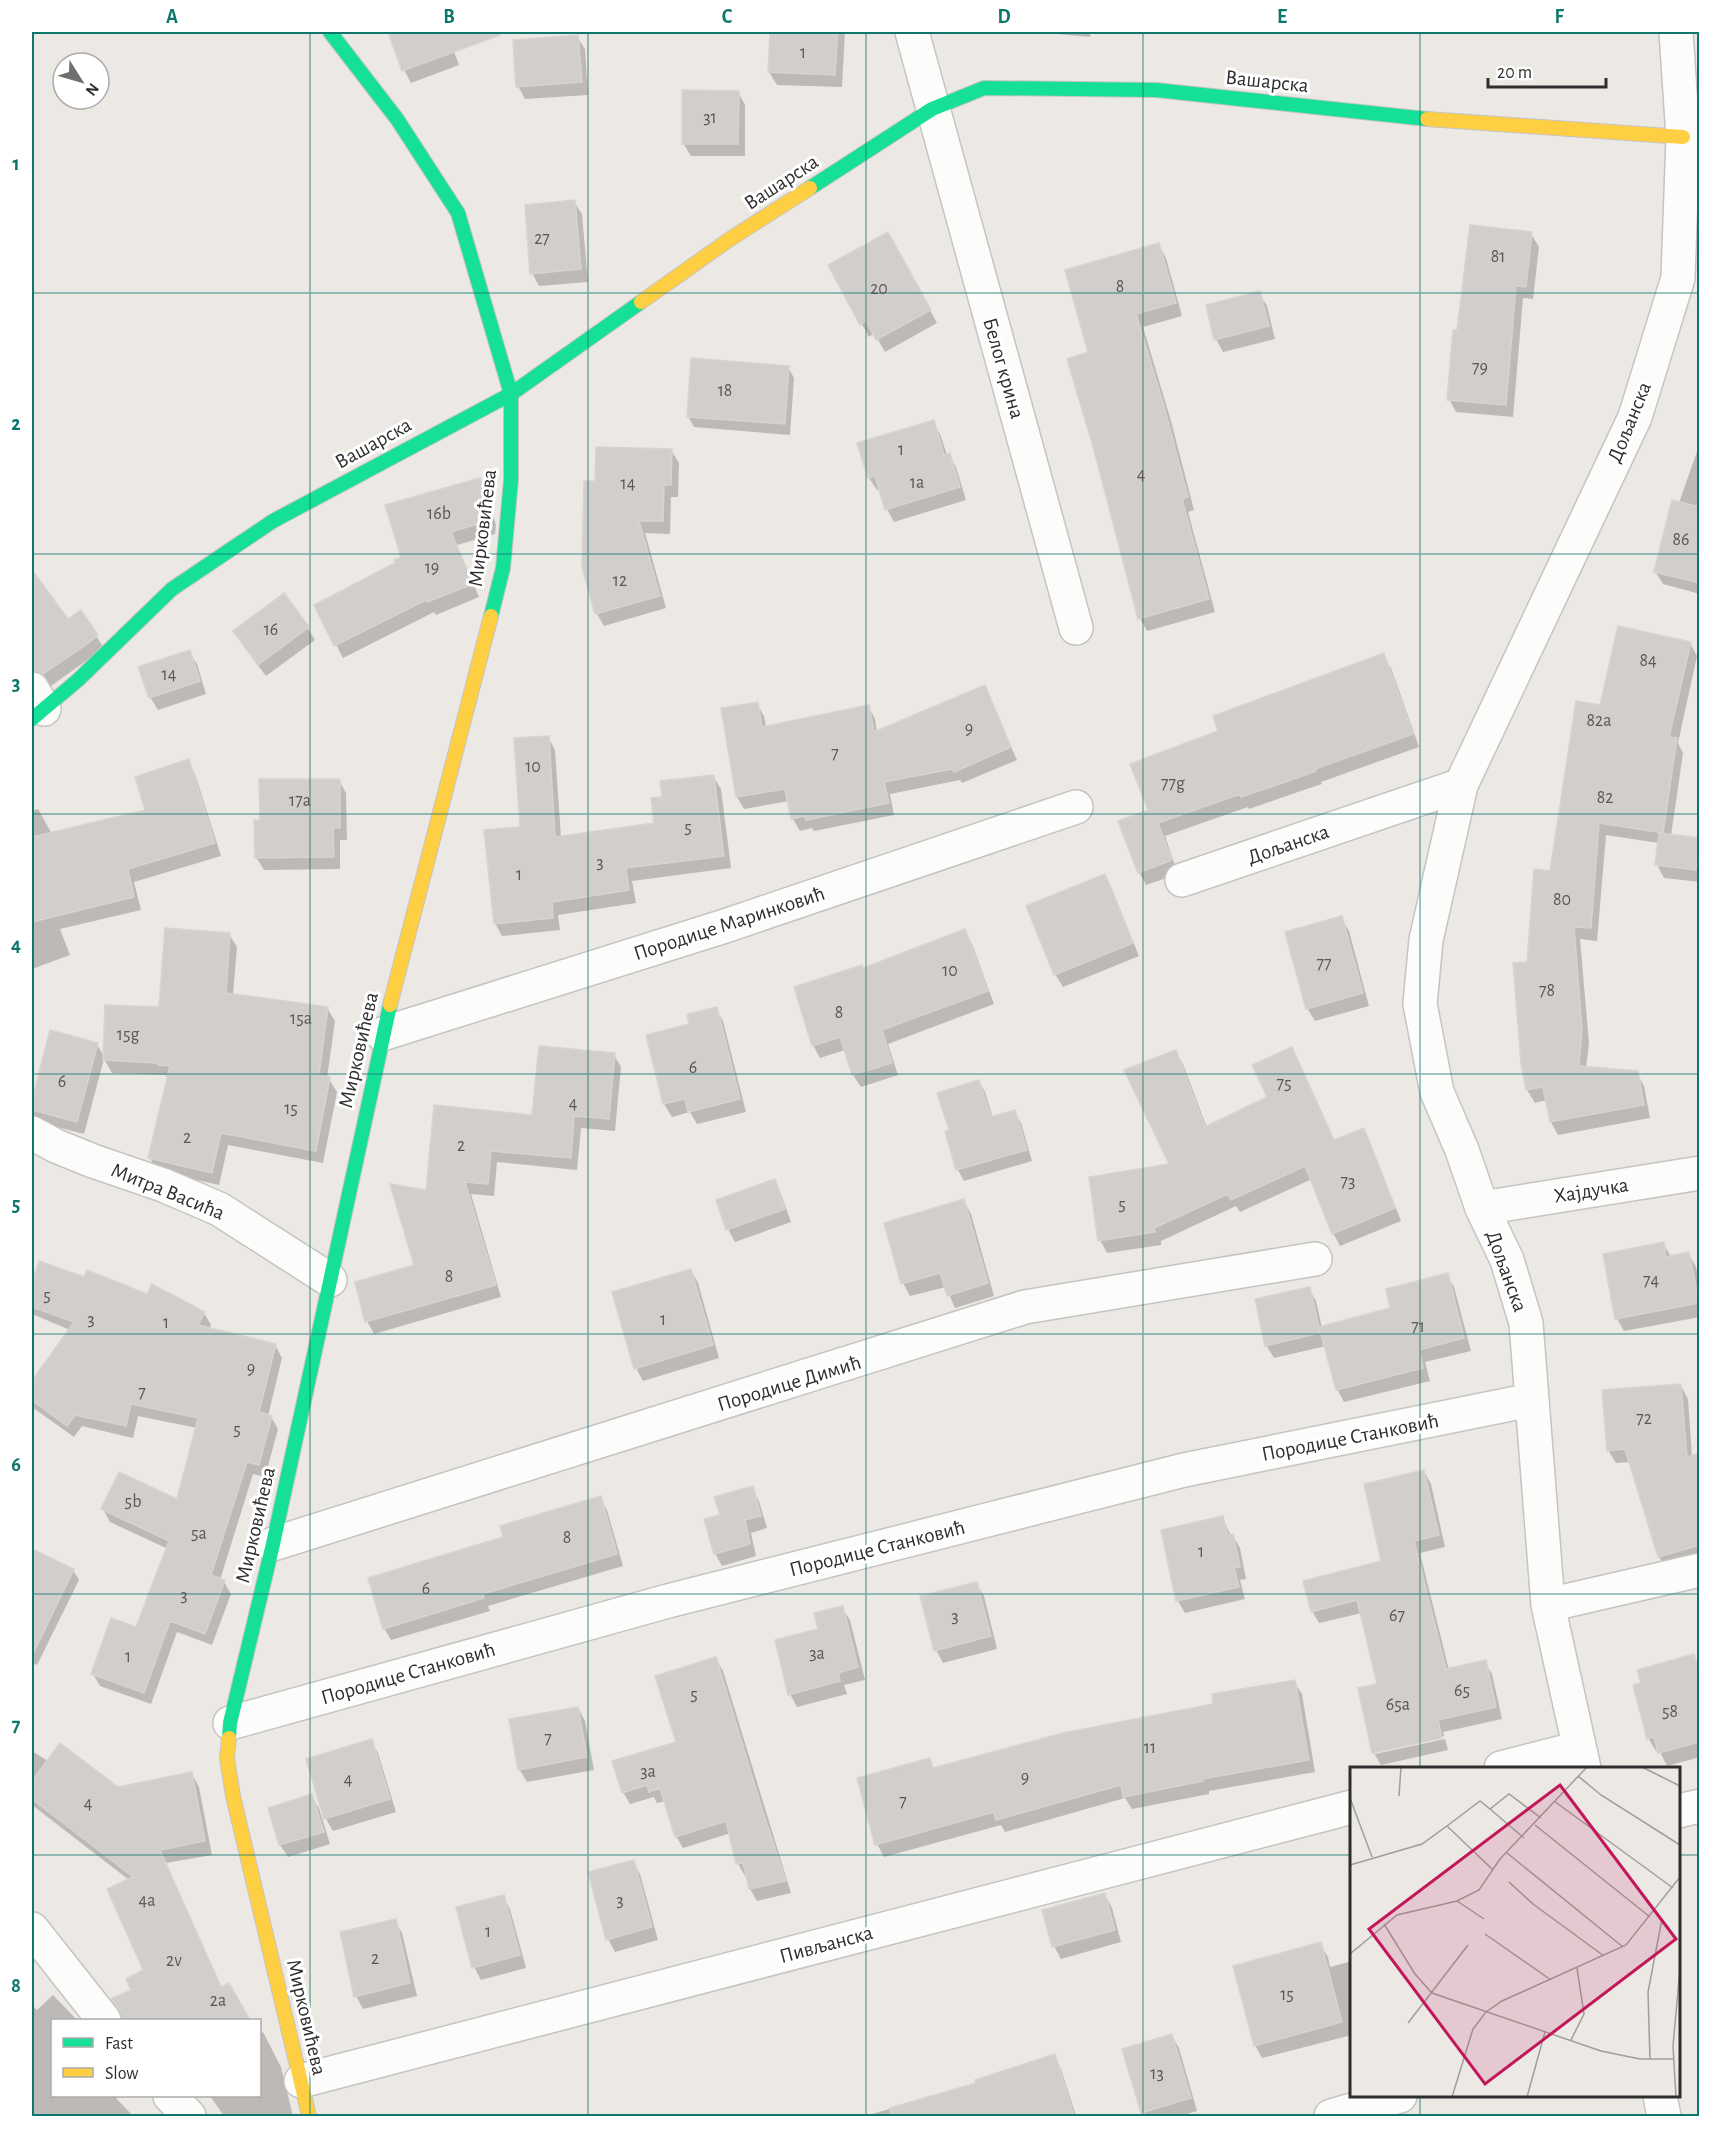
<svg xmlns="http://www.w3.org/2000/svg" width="1731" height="2148" viewBox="0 0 1731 2148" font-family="'Alegreya Sans',sans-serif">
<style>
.shadow{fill:#0003}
.building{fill:#d1cecb;stroke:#d7d4d0;stroke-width:1.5}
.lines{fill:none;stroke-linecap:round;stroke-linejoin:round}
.street-casing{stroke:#c5c4c5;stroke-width:36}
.fast-casing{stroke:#c5c4c5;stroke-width:16}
.slow-casing{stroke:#c5c4c5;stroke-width:16}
.street{stroke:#fcfcfb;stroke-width:33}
.fast{stroke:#16e098;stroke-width:14}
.slow{stroke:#ffcf43;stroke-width:14}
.grid{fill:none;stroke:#0f766e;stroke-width:1.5;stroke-opacity:0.55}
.labels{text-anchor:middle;stroke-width:6;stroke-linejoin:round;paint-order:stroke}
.number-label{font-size:18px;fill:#585857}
.street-label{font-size:21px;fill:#2e2e2e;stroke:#fff}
.inset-road{fill:none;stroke:#a09e9b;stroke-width:1.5}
.view{fill:#c2185b;fill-opacity:0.15;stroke:#c2185b;stroke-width:3}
.inset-edge{fill:none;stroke:#2e2e2e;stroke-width:3}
.neatline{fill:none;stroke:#0f766e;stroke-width:2}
.grid-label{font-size:20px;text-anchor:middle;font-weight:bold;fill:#0f766e}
</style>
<rect width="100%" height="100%" fill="#ece8e4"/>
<path class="shadow" d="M 390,32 L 447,32 L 459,65 L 411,83 L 404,70 Z
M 771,32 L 845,32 L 842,87 L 777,85 L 769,72 Z
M 1034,32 L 1091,32 L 1090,37 Z
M 577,37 L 585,49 L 588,95 L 525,99 L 518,86 Z
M 738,92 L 745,105 L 745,156 L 691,156 L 683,143 Z
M 574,202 L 582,214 L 588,282 L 539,286 L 532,273 Z
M 1531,234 L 1539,247 L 1533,299 L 1523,298 L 1513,417 L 1456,412 L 1449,399 L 1459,332 Z
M 1159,245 L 1166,258 L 1182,316 L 1143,327 L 1171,421 L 1194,510 L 1188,512 L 1215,612 L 1147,631 L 1140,618 L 1090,353 Z
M 895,247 L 937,323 L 885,352 L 874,333 L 869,337 L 830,266 Z
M 1259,293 L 1267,306 L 1275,339 L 1223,352 L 1216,339 Z
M 788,367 L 794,378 L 790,435 L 694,427 L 688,416 Z
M 933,421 L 940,434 L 947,455 L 949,455 L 956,467 L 966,500 L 894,522 L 887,509 L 880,489 L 877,490 L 869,478 L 859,444 Z
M 1700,443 L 1700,594 L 1663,584 L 1655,571 Z
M 671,450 L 679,463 L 678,497 L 671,497 L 670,534 L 645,533 L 666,608 L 604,626 L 597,614 L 597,483 Z
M 479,480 L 486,493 L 496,525 L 495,534 L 457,545 L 479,597 L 436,615 L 434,612 L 343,658 L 316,606 L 397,564 Z
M 32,572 L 68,621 L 96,636 L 104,648 L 51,686 L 32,657 Z
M 307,627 L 315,640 L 266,676 L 242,644 Z
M 1690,643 L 1697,656 L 1678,743 L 1683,753 L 1671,836 L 1700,840 L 1700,882 L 1664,878 L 1657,865 L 1659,843 L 1606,835 L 1597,941 L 1580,939 L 1589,1043 L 1586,1068 L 1637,1073 L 1644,1086 L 1650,1118 L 1558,1135 L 1551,1122 L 1547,1100 L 1535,1103 L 1527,1090 L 1522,1063 L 1529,963 L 1551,872 L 1601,707 Z
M 189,652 L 197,664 L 206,694 L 158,710 L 150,697 Z
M 1383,655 L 1391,668 L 1419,747 L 1321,782 L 1322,784 L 1298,792 L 1249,809 L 1248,807 L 1165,836 L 1178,874 L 1146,885 L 1139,872 L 1149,811 L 1220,732 Z
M 984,687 L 1017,760 L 962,783 L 960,780 L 890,794 L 894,815 L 814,831 L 812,828 L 800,831 L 793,819 L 789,801 L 744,809 L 737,797 L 757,704 L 764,716 L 766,728 L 868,706 L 875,719 L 877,732 Z
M 548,737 L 555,750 L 561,837 L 656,824 L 663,798 L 713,776 L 721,789 L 731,868 L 632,881 L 636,903 L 558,915 L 560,930 L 502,936 L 495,923 Z
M 188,761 L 195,774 L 221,856 L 134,882 L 141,910 L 60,929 L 70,955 L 32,969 L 32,811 L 38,809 L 52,834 L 147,812 Z
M 339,780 L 346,793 L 347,840 L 340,840 L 340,869 L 264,870 L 256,857 L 261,822 Z
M 1105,876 L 1112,889 L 1139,956 L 1063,987 L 1055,974 Z
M 1341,918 L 1349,931 L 1369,1006 L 1315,1021 L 1307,1008 Z
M 965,931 L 972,944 L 994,1004 L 888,1044 L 898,1075 L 861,1087 L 853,1075 L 845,1050 L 820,1058 L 813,1045 Z
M 229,934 L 237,947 L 233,995 L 327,1008 L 335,1021 L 327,1078 L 329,1079 L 337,1092 L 323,1163 L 228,1145 L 219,1185 L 157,1171 L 150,1158 L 167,1078 L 166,1075 L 112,1073 L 104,1059 L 84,1134 L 38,1122 L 32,1111 L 32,1105 L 51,1032 L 97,1044 L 104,1057 L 160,1008 Z
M 716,1009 L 723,1021 L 746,1112 L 697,1124 L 690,1112 L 672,1117 L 664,1104 L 648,1036 L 691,1025 Z
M 1176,1052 L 1183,1064 L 1207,1128 L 1334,1141 L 1363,1130 L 1370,1142 L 1401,1221 L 1340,1246 L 1333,1233 L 1312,1179 L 1240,1212 L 1236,1206 L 1161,1241 L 1161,1245 L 1107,1253 L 1100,1240 L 1171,1165 Z
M 614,1055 L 621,1067 L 615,1131 L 581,1128 L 577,1170 L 497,1162 L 494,1196 L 471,1194 L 501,1297 L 374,1334 L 367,1321 L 416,1266 L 427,1191 L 533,1116 Z
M 979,1081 L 985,1092 L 993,1118 L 1014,1112 L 1021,1123 L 1032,1161 L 964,1181 L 958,1170 L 947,1132 L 951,1131 Z
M 774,1181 L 781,1194 L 791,1222 L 735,1242 L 728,1229 Z
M 964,1201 L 971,1214 L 994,1296 L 955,1308 L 946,1287 L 910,1296 L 903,1283 Z
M 1663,1243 L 1671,1257 L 1689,1254 L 1696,1267 L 1700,1285 L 1700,1317 L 1624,1331 L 1617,1319 L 1604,1255 Z
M 40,1263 L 84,1279 L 204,1313 L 211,1325 L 209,1329 L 275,1345 L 282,1358 L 268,1416 L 271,1417 L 278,1429 L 265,1477 L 253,1474 L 220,1580 L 224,1582 L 231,1594 L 212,1645 L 177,1632 L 151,1704 L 100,1686 L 93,1674 L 137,1629 L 168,1549 L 110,1522 L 103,1509 L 178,1501 L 197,1428 L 138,1416 L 133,1438 L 82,1426 L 74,1437 L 32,1407 L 32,1384 L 70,1330 L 32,1314 L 32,1287 Z
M 691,1270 L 698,1283 L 719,1358 L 643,1381 L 636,1368 Z
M 1447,1275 L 1454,1287 L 1471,1351 L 1425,1362 L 1430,1381 L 1344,1402 L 1337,1389 L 1326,1346 L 1274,1358 L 1266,1345 L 1309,1289 L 1316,1301 L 1322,1328 L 1392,1309 Z
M 1681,1386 L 1688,1399 L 1692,1457 L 1700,1465 L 1700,1560 L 1667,1570 L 1659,1557 L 1631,1462 L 1616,1463 L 1608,1450 Z
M 1424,1471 L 1431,1484 L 1445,1547 L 1420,1553 L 1449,1670 L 1485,1662 L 1492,1674 L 1502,1719 L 1443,1732 L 1444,1736 L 1375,1751 L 1375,1754 L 1445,1739 L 1448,1750 L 1381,1765 L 1374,1753 L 1360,1689 L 1379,1685 L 1362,1613 L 1319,1623 L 1312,1611 L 1383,1562 Z
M 752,1488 L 759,1501 L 767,1528 L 751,1533 L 756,1556 L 722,1566 L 715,1553 L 721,1516 Z
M 600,1498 L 607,1510 L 623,1566 L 488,1606 L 490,1611 L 391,1640 L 384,1628 L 505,1538 Z
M 1222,1517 L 1231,1536 L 1233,1536 L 1240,1548 L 1246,1579 L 1240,1580 L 1245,1599 L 1185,1613 L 1178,1601 L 1163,1531 Z
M 40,1554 L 73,1570 L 79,1580 L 37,1665 L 32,1662 L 32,1571 Z
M 976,1584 L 984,1596 L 997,1649 L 943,1663 L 936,1650 Z
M 842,1608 L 850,1620 L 865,1680 L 844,1685 L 847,1694 L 797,1707 L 790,1694 L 819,1630 Z
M 1694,1656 L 1700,1666 L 1700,1757 L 1667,1766 L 1659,1750 L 1656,1751 L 1648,1738 L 1642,1684 Z
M 716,1659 L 723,1671 L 791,1893 L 757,1901 L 750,1889 L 747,1875 L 745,1876 L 738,1864 L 731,1833 L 683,1848 L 676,1836 L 666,1801 L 657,1803 L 654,1797 L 630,1804 L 623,1792 L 678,1743 Z
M 1294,1682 L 1302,1694 L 1315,1772 L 1209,1791 L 1209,1794 L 1132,1809 L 1125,1798 L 1005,1832 L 1001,1825 L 884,1857 L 877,1844 L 929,1760 L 935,1770 L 1215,1705 Z
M 578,1708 L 585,1721 L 594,1770 L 527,1782 L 519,1769 Z
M 371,1741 L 378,1753 L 396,1812 L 333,1831 L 326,1819 L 308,1760 Z
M 32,1751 L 48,1761 L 117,1788 L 192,1774 L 199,1787 L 212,1855 L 166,1863 L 222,1988 L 229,1985 L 249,2020 L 127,2020 L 114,2000 L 133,1991 L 145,1971 L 129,1880 L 32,1805 Z
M 311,1796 L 319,1808 L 330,1844 L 288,1857 L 280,1845 L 270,1809 Z
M 633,1862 L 640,1874 L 658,1940 L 615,1952 L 608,1939 Z
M 1105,1895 L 1112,1908 L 1121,1942 L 1061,1959 L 1054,1946 Z
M 503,1896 L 510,1909 L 526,1968 L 481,1980 L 474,1967 Z
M 395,1921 L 402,1933 L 417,1996 L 363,2009 L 356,1996 Z
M 1320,1944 L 1328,1957 L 1330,1967 L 1352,1961 L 1352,2035 L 1262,2058 L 1255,2045 Z
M 53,1995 L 77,2020 L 52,2020 L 52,2096 L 114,2096 L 133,2116 L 32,2116 L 32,2005 L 37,2010 Z
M 263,2032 L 281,2067 L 293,2116 L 224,2116 L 210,2096 L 260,2096 L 260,2034 Z
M 1172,2036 L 1179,2048 L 1197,2111 L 1180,2116 L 1145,2116 L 1124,2050 Z
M 1054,2056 L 1061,2069 L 1076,2116 L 865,2116 L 978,2084 Z"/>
<path class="building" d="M 388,32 L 499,32 L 500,35 L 402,71 Z
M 770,32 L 838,32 L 835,75 L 768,72 Z
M 578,35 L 582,82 L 516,87 L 513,40 Z
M 682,90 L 739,91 L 738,144 L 682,144 Z
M 575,200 L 581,269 L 530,274 L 525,205 Z
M 1470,225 L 1532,232 L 1526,287 L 1516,286 L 1506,405 L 1447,400 L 1453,330 L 1457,330 Z
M 888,232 L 931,310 L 876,340 L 866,321 L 860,325 L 828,265 Z
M 1159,243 L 1176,303 L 1136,314 L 1164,406 L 1188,497 L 1182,499 L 1209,599 L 1138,619 L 1094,450 L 1067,359 L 1088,352 L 1065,270 Z
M 1260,291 L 1269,326 L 1214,340 L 1206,305 Z
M 691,358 L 789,366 L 785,424 L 687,417 Z
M 934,420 L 944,455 L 950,453 L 960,487 L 885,510 L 875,476 L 868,478 L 857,443 Z
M 596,447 L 672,449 L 671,485 L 664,485 L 663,521 L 639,521 L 660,596 L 595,614 L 582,567 L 584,481 L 595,481 Z
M 480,478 L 489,511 L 488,521 L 451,532 L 473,584 L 427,602 L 426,600 L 334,646 L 314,605 L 395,563 L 394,560 L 401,557 L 385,505 Z
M 1672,500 L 1700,507 L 1700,583 L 1654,572 Z
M 32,570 L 68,619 L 81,610 L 98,635 L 90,642 L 43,674 L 32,670 Z
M 284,593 L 309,627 L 258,665 L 233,631 Z
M 1618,626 L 1691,642 L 1669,737 L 1677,738 L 1663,833 L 1599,823 L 1591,928 L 1574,927 L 1582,1029 L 1579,1066 L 1638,1071 L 1644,1105 L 1550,1122 L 1543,1087 L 1526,1090 L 1521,1063 L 1513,963 L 1527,962 L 1534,869 L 1550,871 L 1576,701 L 1600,705 Z
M 190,650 L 200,681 L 149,698 L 138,667 Z
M 1384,653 L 1413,734 L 1315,769 L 1316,771 L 1291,780 L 1241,797 L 1240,794 L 1158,823 L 1172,860 L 1138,873 L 1118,821 L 1148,810 L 1130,764 L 1218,731 L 1213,716 Z
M 985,685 L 1011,747 L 954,772 L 952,769 L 884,782 L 889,803 L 806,820 L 805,816 L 791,819 L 785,789 L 736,797 L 721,708 L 758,702 L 762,727 L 869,705 L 874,732 Z
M 549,736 L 555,837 L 654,823 L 651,798 L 662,797 L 660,781 L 714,775 L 724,856 L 626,868 L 629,890 L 552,902 L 553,918 L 494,924 L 484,830 L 520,827 L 514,738 Z
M 189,759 L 215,843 L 128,869 L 134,897 L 32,922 L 32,837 L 145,810 L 135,777 Z
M 259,779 L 340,779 L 340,828 L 333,828 L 334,857 L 255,858 L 254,820 L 260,820 Z
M 1659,833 L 1700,838 L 1696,870 L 1655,865 Z
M 1105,874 L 1133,943 L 1054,975 L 1026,906 Z
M 1342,916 L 1363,993 L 1306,1009 L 1285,932 Z
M 165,928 L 230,933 L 226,993 L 328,1007 L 319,1075 L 330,1077 L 316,1151 L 221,1133 L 212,1173 L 148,1158 L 170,1066 L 158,1065 L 158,1063 L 103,1060 L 105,1005 L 159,1007 Z
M 965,929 L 988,991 L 882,1030 L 892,1063 L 852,1075 L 840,1037 L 812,1046 L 794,987 L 862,965 L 863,968 Z
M 717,1007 L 740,1099 L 688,1112 L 685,1099 L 663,1104 L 646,1035 L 689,1024 L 687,1014 Z
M 50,1030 L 98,1043 L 77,1122 L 32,1110 L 32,1100 Z
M 539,1046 L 615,1053 L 609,1119 L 574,1116 L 571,1158 L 491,1151 L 488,1184 L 465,1182 L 496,1285 L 365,1322 L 355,1282 L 414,1265 L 390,1184 L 426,1190 L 434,1105 L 532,1115 Z
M 1292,1047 L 1334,1140 L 1364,1128 L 1395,1208 L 1332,1234 L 1305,1166 L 1231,1200 L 1228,1194 L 1154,1228 L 1155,1232 L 1098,1241 L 1089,1177 L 1169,1164 L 1124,1070 L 1176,1050 L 1205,1127 L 1267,1097 L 1252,1065 Z
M 979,1080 L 991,1117 L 1015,1110 L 1027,1150 L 956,1170 L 945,1131 L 949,1130 L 937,1093 Z
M 775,1179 L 785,1209 L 726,1230 L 716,1200 Z
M 964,1199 L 988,1283 L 947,1296 L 940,1273 L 901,1284 L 884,1223 Z
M 1664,1242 L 1666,1257 L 1689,1252 L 1699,1303 L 1615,1319 L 1603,1254 Z
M 39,1261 L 84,1277 L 87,1270 L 147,1294 L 152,1284 L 205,1312 L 198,1325 L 276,1344 L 259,1412 L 272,1416 L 259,1465 L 247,1462 L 211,1575 L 225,1580 L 205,1634 L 170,1621 L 144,1693 L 91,1674 L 111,1618 L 136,1627 L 169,1541 L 101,1509 L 119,1472 L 177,1499 L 198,1418 L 131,1404 L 126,1426 L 75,1415 L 67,1426 L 32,1400 L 32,1381 L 74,1322 L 32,1307 L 32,1283 Z
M 691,1269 L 713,1345 L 634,1369 L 612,1292 Z
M 1448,1273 L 1464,1338 L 1419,1350 L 1423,1368 L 1336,1390 L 1319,1327 L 1390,1308 L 1386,1289 Z
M 1310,1287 L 1320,1333 L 1265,1346 L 1255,1299 Z
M 1681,1384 L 1687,1457 L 1700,1453 L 1700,1545 L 1658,1557 L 1625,1449 L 1607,1451 L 1602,1390 Z
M 1424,1470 L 1439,1535 L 1414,1541 L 1446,1669 L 1486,1660 L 1496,1707 L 1438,1720 L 1442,1738 L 1372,1753 L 1358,1688 L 1377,1684 L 1357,1600 L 1311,1612 L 1303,1581 L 1381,1561 L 1364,1484 Z
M 753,1486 L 761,1516 L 745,1520 L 750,1544 L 714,1554 L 704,1519 L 720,1515 L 714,1497 Z
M 601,1496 L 617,1554 L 483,1594 L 484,1598 L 383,1629 L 368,1578 L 503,1537 L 500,1526 Z
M 1223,1516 L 1228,1536 L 1233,1534 L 1240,1567 L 1234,1568 L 1239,1587 L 1176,1601 L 1161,1530 Z
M 32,1549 L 74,1569 L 32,1656 Z
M 977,1582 L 991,1636 L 934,1651 L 920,1596 Z
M 843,1606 L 858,1667 L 838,1673 L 840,1681 L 788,1695 L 775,1640 L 818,1629 L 814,1613 Z
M 1694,1654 L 1700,1674 L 1700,1742 L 1658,1753 L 1654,1737 L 1647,1739 L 1633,1685 L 1641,1683 L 1637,1670 Z
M 716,1657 L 763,1812 L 786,1881 L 749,1889 L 743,1863 L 736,1864 L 726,1821 L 675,1837 L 660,1788 L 649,1792 L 647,1785 L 622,1793 L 612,1761 L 676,1742 L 655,1676 Z
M 1295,1680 L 1309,1760 L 1202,1779 L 1203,1781 L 1123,1797 L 1121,1785 L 996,1820 L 994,1812 L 875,1845 L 857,1778 L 930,1758 L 933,1768 L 1063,1733 L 1213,1704 L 1212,1694 Z
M 578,1707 L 587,1757 L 518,1770 L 509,1719 Z
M 372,1739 L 390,1799 L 324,1819 L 306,1759 Z
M 60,1743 L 118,1787 L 192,1772 L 205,1841 L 160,1850 L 221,1987 L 229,1983 L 250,2020 L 122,2020 L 119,2009 L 111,1999 L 131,1990 L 126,1979 L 143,1970 L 107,1889 L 133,1877 L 32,1799 L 32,1781 Z
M 312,1794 L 324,1832 L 279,1845 L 268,1808 Z
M 634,1860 L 652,1927 L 606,1940 L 588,1872 Z
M 1105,1893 L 1115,1930 L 1052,1947 L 1042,1910 Z
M 504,1895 L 520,1955 L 472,1968 L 456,1907 Z
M 396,1919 L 410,1983 L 354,1997 L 340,1932 Z
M 1321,1942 L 1342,2022 L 1254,2046 L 1233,1966 Z
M 1172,2034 L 1191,2098 L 1141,2113 L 1122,2049 Z
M 1055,2054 L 1074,2116 L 891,2116 L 890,2108 L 976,2083 L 975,2080 Z"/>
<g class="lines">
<defs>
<path id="street" d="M 912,32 L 1076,628
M 32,689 L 44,709
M 1182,880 L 1461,785
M 382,1034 L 725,926 L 1076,807
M 32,1133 L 56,1146 L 93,1161 L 163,1185 L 219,1209 L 330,1280
M 1482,1208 L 1700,1173
M 273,1544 L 1025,1307 L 1315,1259
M 1548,1605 L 1700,1570
M 230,1723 L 668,1601 L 1184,1470 L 1531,1400
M 1501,1768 L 1579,1748
M 1584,1768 L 1548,1605 L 1526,1323 L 1507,1260 L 1482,1208 L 1462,1150 L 1437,1092 L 1420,1004 L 1426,940 L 1461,785 L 1635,417 L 1678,278 L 1683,137 L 1676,32
M 1678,1811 L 1700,1806
M 32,1929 L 104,2020
M 301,2081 L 1352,1807
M 170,2096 L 189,2116
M 1660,2096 L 1664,2116
M 1331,2116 L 1400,2096"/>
<path id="fast" d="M 330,32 L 397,119 L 458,213 L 511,394 L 511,480 L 503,568 L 491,616
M 810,188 L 932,109 L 984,88 L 1156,90 L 1427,119
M 32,719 L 78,680 L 172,589 L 273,521 L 511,394 L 641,302
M 229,1738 L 230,1723 L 273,1544 L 390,1005"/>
<path id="slow" d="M 1427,119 L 1683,137
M 641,302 L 730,239 L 810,188
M 390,1005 L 491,616
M 229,1738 L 227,1758 L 233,1796 L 309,2116"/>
</defs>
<use href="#street" class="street-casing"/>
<use href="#fast" class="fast-casing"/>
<use href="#slow" class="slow-casing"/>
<use href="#street" class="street"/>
<use href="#fast" class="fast"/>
<use href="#slow" class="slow"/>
</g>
<path class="grid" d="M 310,32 L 310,2116M 588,32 L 588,2116M 866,32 L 866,2116M 1143,32 L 1143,2116M 1420,32 L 1420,1768M 32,293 L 1700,293M 32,554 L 1700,554M 32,814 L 1700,814M 32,1074 L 1700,1074M 32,1334 L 1700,1334M 32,1594 L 1700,1594M 32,1855 L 1352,1855M 1678,1855 L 1700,1855M 1420,2096 L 1420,2116"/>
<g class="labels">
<g class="number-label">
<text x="803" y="58">1</text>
<text x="710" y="123">31</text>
<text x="542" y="244">27</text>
<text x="1498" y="262">81</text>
<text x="1120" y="292">8</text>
<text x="879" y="294">20</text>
<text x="1480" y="373">79</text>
<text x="725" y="396">18</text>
<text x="901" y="455">1</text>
<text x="1141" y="480">4</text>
<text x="917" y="488">1a</text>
<text x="628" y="489">14</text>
<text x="439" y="519">16b</text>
<text x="1681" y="545">86</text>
<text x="432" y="573">19</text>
<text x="620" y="586">12</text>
<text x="271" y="635">16</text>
<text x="1648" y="666">84</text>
<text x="169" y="680">14</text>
<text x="1599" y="726">82a</text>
<text x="969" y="734">9</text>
<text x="835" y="759">7</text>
<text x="533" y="772">10</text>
<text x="1173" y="789">77g</text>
<text x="1605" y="803">82</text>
<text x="300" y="806">17a</text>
<text x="688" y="833">5</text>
<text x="600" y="868">3</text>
<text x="519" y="880">1</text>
<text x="1562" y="905">80</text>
<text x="1324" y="969">77</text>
<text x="950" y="976">10</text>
<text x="1547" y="996">78</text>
<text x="839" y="1018">8</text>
<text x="301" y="1024">15a</text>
<text x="128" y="1040">15g</text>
<text x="693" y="1073">6</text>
<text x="62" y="1087">6</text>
<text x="1284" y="1089">75</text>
<text x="573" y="1109">4</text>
<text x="291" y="1114">15</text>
<text x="187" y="1143">2</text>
<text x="461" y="1151">2</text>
<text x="1348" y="1187">73</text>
<text x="1122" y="1210">5</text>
<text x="449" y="1282">8</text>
<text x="1651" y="1286">74</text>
<text x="47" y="1301">5</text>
<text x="91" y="1325">3</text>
<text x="663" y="1325">1</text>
<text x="166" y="1328">1</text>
<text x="1418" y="1332">71</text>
<text x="251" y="1374">9</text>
<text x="142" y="1398">7</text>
<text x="1644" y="1424">72</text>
<text x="237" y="1435">5</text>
<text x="133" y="1507">5b</text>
<text x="199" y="1539">5a</text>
<text x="567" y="1543">8</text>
<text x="1201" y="1557">1</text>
<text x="426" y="1594">6</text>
<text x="184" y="1601">3</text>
<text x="1397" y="1621">67</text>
<text x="955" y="1622">3</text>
<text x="817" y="1659">3a</text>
<text x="128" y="1662">1</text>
<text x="1462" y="1696">65</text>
<text x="694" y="1700">5</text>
<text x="1398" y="1710">65a</text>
<text x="1670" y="1717">58</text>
<text x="548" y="1744">7</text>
<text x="1150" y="1753">11</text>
<text x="648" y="1777">3a</text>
<text x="1025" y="1783">9</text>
<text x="348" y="1785">4</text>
<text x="903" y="1807">7</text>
<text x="88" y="1809">4</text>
<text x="147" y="1906">4a</text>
<text x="620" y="1906">3</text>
<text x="488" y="1937">1</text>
<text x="375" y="1964">2</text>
<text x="174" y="1966">2v</text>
<text x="1287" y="2000">15</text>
<text x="218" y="2006">2a</text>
<text x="1157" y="2079">13</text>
</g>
<g class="street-label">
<text transform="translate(1267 81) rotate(6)" y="7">Вашарска</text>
<text transform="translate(781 182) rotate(-33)" y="7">Вашарска</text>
<text transform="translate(1004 368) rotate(74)" y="7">Белог крина</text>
<text transform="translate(1629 422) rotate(-68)" y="7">Дољанска</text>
<text transform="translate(373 443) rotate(-29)" y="7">Вашарска</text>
<text transform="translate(482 528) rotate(-83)" y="7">Мирковићева</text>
<text transform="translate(1288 844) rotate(-19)" y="7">Дољанска</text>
<text transform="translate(729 923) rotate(-18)" y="7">Породице Маринковић</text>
<text transform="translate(358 1050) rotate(-77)" y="7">Мирковићева</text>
<text transform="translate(1591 1190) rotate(-9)" y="7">Хајдучка</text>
<text transform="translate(168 1191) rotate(22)" y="7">Митра Васића</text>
<text transform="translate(1507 1271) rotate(70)" y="7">Дољанска</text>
<text transform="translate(789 1383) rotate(-17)" y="7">Породице Димић</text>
<text transform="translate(1350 1437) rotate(-11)" y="7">Породице Станковић</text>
<text transform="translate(255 1525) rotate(-77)" y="7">Мирковићева</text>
<text transform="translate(877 1548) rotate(-14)" y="7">Породице Станковић</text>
<text transform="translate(408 1673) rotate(-16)" y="7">Породице Станковић</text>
<text transform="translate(826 1944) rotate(-15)" y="7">Пивљанска</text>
<text transform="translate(307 2017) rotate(77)" y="7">Мирковићева</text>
</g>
</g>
<g transform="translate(1350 1767)">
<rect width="330" height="330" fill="#ece8e4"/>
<path class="inset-road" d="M 292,0 L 330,19M 228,9 L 251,28 L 330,78M 49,29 L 51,0M 0,31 L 22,90M 204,34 L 323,121M 140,42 L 174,71M 185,58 L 300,150M 97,59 L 130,34 L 140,42 L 159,27 L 191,51M 157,86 L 273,180M 0,98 L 72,77 L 97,59 L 143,103M 159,115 L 183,137 L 254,189M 107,134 L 134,152M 34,157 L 65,207 L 82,226 L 251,284 L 290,292 L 323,292M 135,167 L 201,213M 0,187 L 47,148 L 107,134 L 129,123 L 150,92 L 237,0M 58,256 L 118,178M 221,273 L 234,247 L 227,201M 300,292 L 298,225 L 312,152M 102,330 L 123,262 L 136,245 L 152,234 L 276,178 L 330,110M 177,330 L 195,265M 326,330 L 323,279 L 330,202"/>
<path class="view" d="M 210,18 L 326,172 L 135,317 L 19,162 Z"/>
<rect width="330" height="330" class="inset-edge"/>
</g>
<rect width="1731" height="2148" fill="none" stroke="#ffffff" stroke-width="66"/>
<rect x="51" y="2019" width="210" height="78" fill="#ffffff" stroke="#ababab" stroke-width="1.5"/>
<rect x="63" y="2038" width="30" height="9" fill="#16e098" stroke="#ababab" stroke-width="1.5"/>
<text x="105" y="2049" font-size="18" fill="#2e2e2e">Fast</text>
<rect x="63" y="2068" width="30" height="9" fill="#ffcf43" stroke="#ababab" stroke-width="1.5"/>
<text x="105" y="2079" font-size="18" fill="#2e2e2e">Slow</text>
<g transform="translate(81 81) rotate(127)"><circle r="28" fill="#ffffff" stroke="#ababab" stroke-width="1.5"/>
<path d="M0-4.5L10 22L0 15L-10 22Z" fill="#706f6e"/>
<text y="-9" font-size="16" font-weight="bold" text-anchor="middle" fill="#2e2e2e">N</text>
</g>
<path d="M1488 78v9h118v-9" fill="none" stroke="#2e2e2e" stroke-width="3"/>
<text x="1497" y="78" font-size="18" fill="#2e2e2e" stroke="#ffffff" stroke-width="4.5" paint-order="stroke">20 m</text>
<rect x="33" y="33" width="1665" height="2082" class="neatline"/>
<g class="grid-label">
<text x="172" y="23">A</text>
<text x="449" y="23">B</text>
<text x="727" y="23">C</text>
<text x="1004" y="23">D</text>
<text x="1282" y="23">E</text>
<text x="1559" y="23">F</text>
<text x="16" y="170">1</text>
<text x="16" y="430">2</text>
<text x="16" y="690">3</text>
<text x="16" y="951">4</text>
<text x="16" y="1211">5</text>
<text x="16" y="1471">6</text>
<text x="16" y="1731">7</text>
<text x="16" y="1992">8</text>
</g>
</svg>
